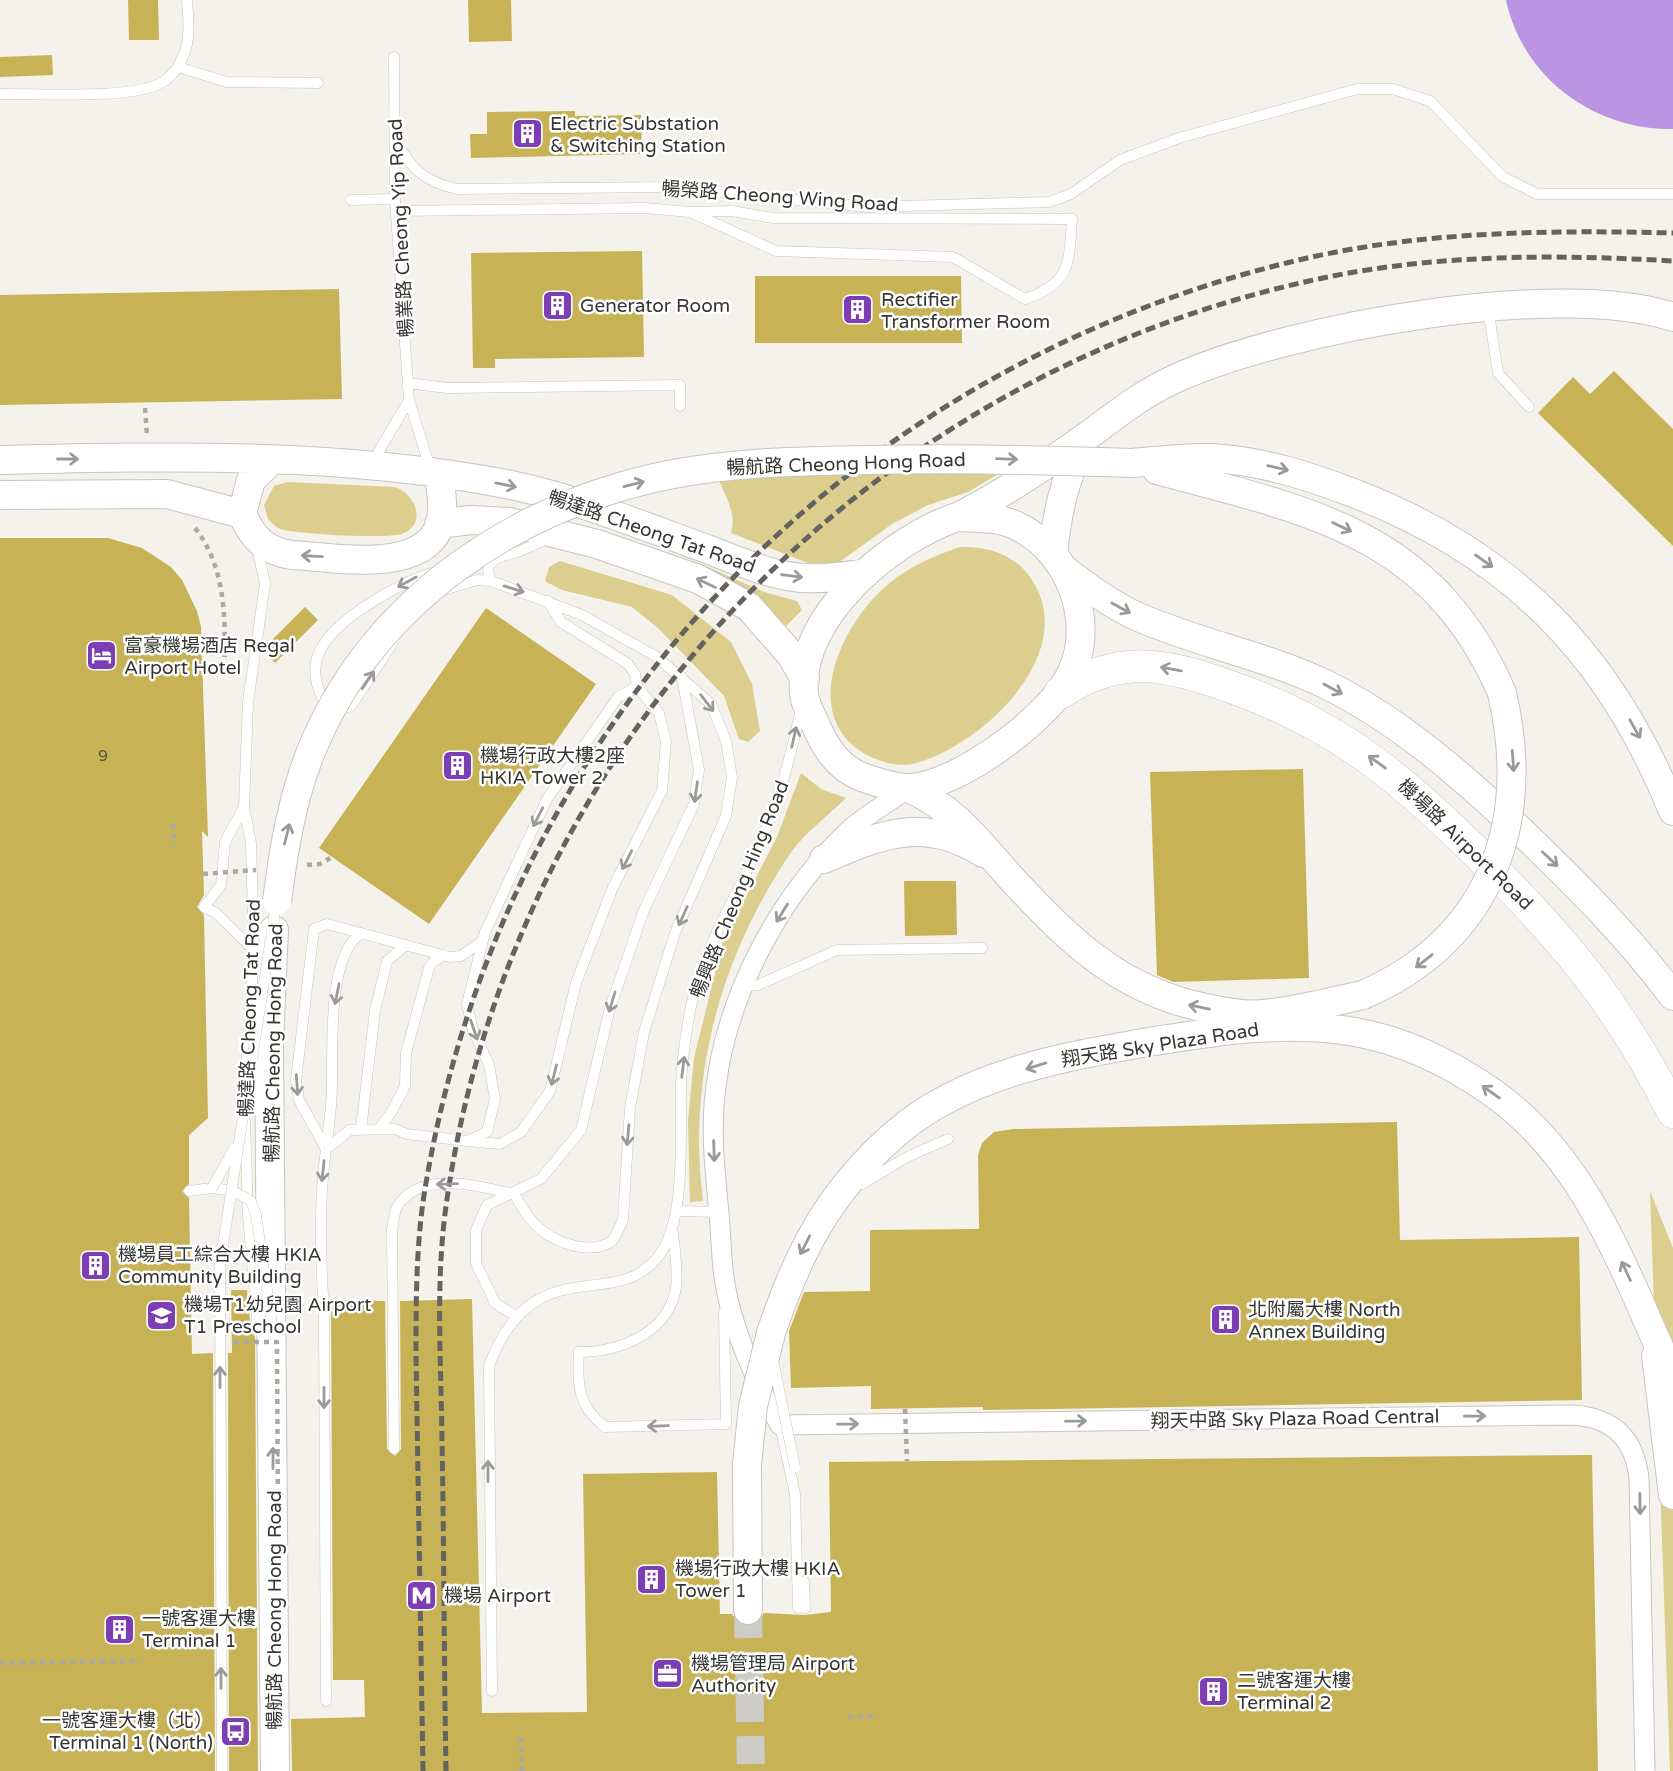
<svg xmlns="http://www.w3.org/2000/svg" width="1673" height="1771" viewBox="0 0 1673 1771" font-family="'Varela Round','Noto Sans TC',sans-serif">
<style>
.green{fill:#dbce8e}
.water{fill:#bb95e3}
.building{fill:#c7b356}
.lines{fill:none;stroke-linecap:round;stroke-linejoin:round}
.secondary-tunnel{stroke:#ceccc6;stroke-width:28;stroke-dasharray:28 14;stroke-linecap:butt}
.lane-casing{stroke:#c6c5be;stroke-width:11}
.street-casing{stroke:#c6c5be;stroke-width:21}
.secondary-casing{stroke:#c6c5be;stroke-width:30}
.primary-casing{stroke:#c6c5be;stroke-width:33}
.path{stroke:#aaa9a3;stroke-width:4.5;stroke-dasharray:5 5;stroke-linecap:butt}
.lane{stroke:#fff;stroke-width:10}
.street{stroke:#fff;stroke-width:19}
.secondary{stroke:#fff;stroke-width:28}
.primary{stroke:#fff;stroke-width:32}
.rail{stroke:#64635f;stroke-width:5;stroke-dasharray:10 5;stroke-linecap:butt}
.lane-bridge-casing{stroke:#c6c5be;stroke-width:11;stroke-linecap:butt}
.secondary-bridge-casing{stroke:#c6c5be;stroke-width:30;stroke-linecap:butt}
.path-bridge{stroke:#aaa9a3;stroke-width:4.5;stroke-dasharray:5 5;stroke-linecap:butt}
.lane-bridge{stroke:#fff;stroke-width:10}
.secondary-bridge{stroke:#fff;stroke-width:28}
.oneway{stroke:#9a9a99}
.labels{text-anchor:middle;stroke-width:5;stroke-linejoin:round;paint-order:stroke}
.number-label{font-size:16px;fill:#5a553c}
.poi-label{font-size:19px;fill:#363633;stroke:#fff;text-anchor:start}
.street-label{font-size:19px;fill:#363633;stroke:#fff}
</style>
<rect width="100%" height="100%" fill="#f4f2eb"/>
<path class="green" d="M 1015,464 L 968,492 L 928,505 L 892,524 L 838,563 L 808,563 L 731,533 C 737,514 726,497 718,479 Z
M 287,482 L 395,487 C 416,494 428,525 401,534 C 388,539 293,534 281,529 C 275,527 272,523 268,519 L 264,505 L 274,486 Z
M 575,517 L 620,528 L 764,592 L 797,601 L 802,610 L 786,626 C 733,568 648,540 575,517 Z
M 960,547 C 986,546 1010,553 1027,573 C 1086,647 985,744 916,763 C 899,768 880,762 865,754 C 798,715 842,624 886,586 C 908,567 933,556 960,547 Z
M 560,561 L 672,595 L 731,642 L 752,684 L 760,731 L 748,742 L 739,739 L 724,696 L 659,629 L 632,607 L 562,590 L 545,581 L 549,567 Z
M 801,773 L 821,789 L 846,798 C 829,815 806,832 792,851 C 721,955 687,1076 703,1201 L 690,1202 L 688,1120 L 694,1058 L 723,941 L 777,837 Z
M 1650,1191 L 1673,1248 L 1673,1771 L 1670,1771 Z"/>
<path class="water" d="M 1506,0 L 1673,0 L 1673,129 C 1595,130 1523,79 1506,0 Z"/>
<path class="building" d="M 128,0 L 158,0 L 159,40 L 129,40 Z
M 468,0 L 511,0 L 512,41 L 469,42 Z
M 52,55 L 53,75 L 0,77 L 0,57 Z
M 575,111 L 575,116 L 641,115 L 642,154 L 471,158 L 470,134 L 487,134 L 487,112 Z
M 642,251 L 644,357 L 495,359 L 495,368 L 473,368 L 471,253 Z
M 755,276 L 961,276 L 962,343 L 755,343 Z
M 339,289 L 342,399 L 0,405 L 0,295 Z
M 1614,371 L 1673,429 L 1673,546 L 1538,413 L 1573,377 L 1590,394 Z
M 0,538 L 108,538 L 142,548 L 171,567 L 182,580 L 197,611 L 201,627 L 208,837 L 202,831 L 204,895 L 197,907 L 204,915 L 208,1118 L 189,1135 L 189,1184 L 182,1191 L 189,1198 L 192,1354 L 213,1353 L 215,1771 L 0,1771 Z
M 305,607 L 318,620 L 275,663 L 263,649 Z
M 486,608 L 596,684 L 429,924 L 319,848 Z
M 1303,769 L 1309,978 L 1173,982 L 1157,975 L 1150,772 Z
M 904,881 L 956,881 L 957,935 L 905,936 Z
M 1397,1122 L 1400,1240 L 1579,1237 L 1582,1400 L 1051,1409 L 983,1410 L 983,1407 L 871,1409 L 871,1386 L 791,1388 L 789,1331 L 804,1292 L 870,1291 L 870,1230 L 979,1229 L 978,1155 L 982,1143 L 994,1132 L 1013,1129 Z
M 231,1290 L 247,1290 L 251,1331 L 255,1337 L 258,1771 L 229,1771 L 228,1353 L 232,1353 Z
M 472,1299 L 482,1713 L 587,1712 L 583,1474 L 717,1472 L 720,1614 L 732,1614 L 739,1624 L 749,1627 L 757,1624 L 764,1613 L 805,1615 L 831,1612 L 829,1462 L 1592,1455 L 1598,1771 L 292,1771 L 291,1719 L 365,1717 L 364,1680 L 333,1680 L 331,1300 L 385,1301 L 387,1449 L 395,1456 L 401,1449 L 400,1301 Z"/>
<g class="lines">
<path class="secondary-tunnel" d="M 748,1610 L 751,1771"/>
<defs>
<path id="lane" d="M 394,57 L 395,199 L 409,400 L 430,468
M 178,67 L 227,82 L 318,83
M 0,94 C 38,93 130,100 161,83 C 172,77 180,65 184,54 C 191,37 188,17 187,0
M 395,139 C 411,169 423,181 457,189 L 671,187 L 868,207 L 1049,202 L 1071,194 L 1120,160 L 1179,138 L 1357,89 L 1393,89 L 1430,101 L 1503,177 L 1537,194 L 1673,194
M 351,200 L 395,199
M 396,211 L 644,208 L 690,212
M 732,211 L 773,218 L 1072,219 C 1069,264 1071,283 1025,299 L 953,257 L 776,251 L 690,212 Z
M 1488,308 L 1498,373 L 1529,407
M 408,383 L 447,388 L 680,385 L 680,406
M 372,463 L 409,400
M 447,589 L 477,580 L 491,581
M 392,644 L 351,706 L 338,710 L 325,704 C 317,688 311,671 319,653 C 334,618 404,580 438,571
M 244,807 L 225,842 L 221,885 L 204,907 L 216,913 L 254,950
M 745,986 L 758,985 L 837,950 L 982,948
M 245,1085 L 254,950 L 251,843 L 244,807 L 248,702 L 265,584 L 257,547
M 245,1121 L 248,1216 L 258,1330
M 361,1129 L 375,1011 L 387,961 L 406,945
M 379,1129 L 392,1111 L 405,1086 L 406,1053 L 429,968 L 433,962 L 444,955
M 468,1141 L 500,1144 L 521,1132 L 550,1091 L 576,983 L 613,887 L 662,791 L 666,741 L 659,713 L 637,687 L 635,674 L 628,664 L 561,622 L 548,601
M 326,1148 C 329,1127 332,1105 332,1083 C 333,1045 327,957 361,933
M 326,1149 L 299,1100 L 296,1080 L 314,929 L 327,924 L 450,957 L 461,956 L 482,941
M 862,1184 L 907,1157 L 948,1139
M 189,1191 L 212,1188 L 233,1191
M 514,1194 C 520,1203 525,1214 533,1222 C 549,1241 586,1255 609,1243 C 616,1239 619,1227 623,1220 L 630,1108 L 644,1032 L 675,933 L 726,816 L 732,777 L 726,741 L 711,704 L 657,657 L 582,615 L 491,581 C 480,557 504,557 520,551 C 529,547 538,543 547,539
M 677,1211 L 719,1212
M 673,1233 C 675,1250 678,1271 676,1288 C 668,1334 619,1352 579,1352 C 577,1385 578,1406 605,1427 L 726,1424
M 724,1312 L 726,1424
M 517,1317 L 495,1303 L 476,1263 L 476,1230 L 487,1205 L 541,1179 L 581,1130 L 610,1008 L 644,910 L 694,804 L 699,770 L 682,677
M 780,1425 L 795,1494 L 798,1608
M 394,1449 L 392,1229 C 394,1222 394,1212 397,1207 C 420,1169 480,1186 513,1194
M 804,1582 L 805,1608
M 492,1691 L 489,1366 C 500,1335 520,1304 553,1293 C 593,1279 635,1293 662,1251 C 686,1215 680,1130 681,1085 C 682,1059 686,1032 691,1006 C 703,948 738,894 761,841 C 780,798 791,754 801,709
M 326,1701 L 324,1317 C 321,1261 318,1205 326,1149 L 350,1130 L 395,1129 L 407,1134 L 467,1141 L 487,1132 L 495,1099 L 489,1065 L 473,1030 L 467,1004 L 485,932 L 547,799 L 618,697 L 637,687"/>
<path id="street" d="M 909,788 C 889,802 866,815 848,831 C 780,896 728,992 716,1086 C 710,1129 715,1171 719,1213 C 721,1234 721,1256 724,1277 C 731,1328 755,1380 780,1425 L 1573,1415 C 1614,1418 1635,1439 1639,1479 L 1645,1771"/>
<path id="secondary" d="M 0,460 C 169,456 344,452 511,485 C 578,499 643,526 707,549 C 733,559 760,571 787,576 C 813,581 840,577 866,573
M 272,460 L 251,480 L 242,514 C 253,538 264,550 291,555 C 334,557 438,578 442,512 C 443,499 440,486 439,473
M 1132,463 C 1158,461 1186,457 1212,458 C 1263,461 1309,476 1356,494 C 1513,555 1610,655 1673,811
M 1157,470 C 1310,511 1433,533 1502,693
M 0,495 L 167,494 L 242,514
M 960,516 C 1004,493 1045,466 1086,437 C 1116,415 1144,392 1179,377 C 1289,328 1558,279 1673,317
M 957,517 C 976,518 997,517 1015,525 C 1068,549 1096,619 1072,672 C 1053,716 957,787 909,788 C 893,788 876,782 862,777 C 840,769 826,749 817,728 C 813,718 805,705 804,694 C 797,616 892,539 957,517 Z
M 439,524 L 470,520 L 510,522 L 597,544 L 698,579 L 749,607 L 791,655 L 805,679
M 1053,555 C 1057,513 1064,480 1083,442
M 1065,570 C 1087,587 1110,604 1136,616 C 1197,643 1264,655 1325,684 C 1399,720 1463,777 1523,833 C 1577,885 1628,936 1673,996
M 909,788 C 956,810 977,840 1011,878 C 1068,939 1116,988 1201,1007 C 1220,1011 1244,1016 1264,1014 C 1297,1011 1330,1002 1363,995
M 824,859 C 881,834 925,816 983,853
M 274,930 L 269,1043 L 275,1771
M 771,1333 C 798,1252 829,1192 895,1134 C 964,1074 1062,1057 1149,1042 C 1217,1031 1286,1020 1355,1032 C 1405,1041 1452,1064 1493,1093 C 1589,1161 1626,1276 1673,1378
M 1656,1356 L 1673,1495
M 747,1465 L 748,1610"/>
<path id="primary" d="M 1060,693 C 1120,653 1166,664 1231,687 C 1343,726 1412,787 1494,870 C 1572,949 1622,1011 1673,1112"/>
</defs>
<use href="#lane" class="lane-casing"/>
<use href="#street" class="street-casing"/>
<use href="#secondary" class="secondary-casing"/>
<use href="#primary" class="primary-casing"/>
<path class="path" d="M 145,408 L 147,435
M 195,528 C 227,568 226,625 224,674
M 173,824 L 174,846
M 0,1663 L 141,1661
M 848,1717 L 878,1716
M 521,1737 L 522,1771"/>
<use href="#lane" class="lane"/>
<use href="#street" class="street"/>
<use href="#secondary" class="secondary"/>
<use href="#primary" class="primary"/>
<path class="rail" d="M 423,1771 L 416,1356 C 416,1303 416,1248 424,1195 C 499,728 845,365 1303,259 C 1424,231 1550,230 1673,233
M 446,1771 C 444,1660 444,1550 442,1439 C 441,1359 435,1279 447,1199 C 513,746 864,379 1309,281 C 1429,254 1551,254 1673,261"/>
<defs>
<path id="lane-bridge" d="M 212,1188 L 234,1149
M 233,1191 L 251,1201 L 256,1215 L 272,1324
M 774,1365 L 795,1467
M 222,1771 L 220,1264 L 276,905"/>
<path id="secondary-bridge" d="M 277,901 C 284,847 293,792 315,742 C 378,598 517,506 668,475 C 734,462 802,461 870,460 C 957,458 1045,460 1132,463
M 1363,995 C 1491,939 1532,824 1502,693
M 747,1465 L 753,1406 L 771,1333"/>
</defs>
<use href="#lane-bridge" class="lane-bridge-casing"/>
<use href="#secondary-bridge" class="secondary-bridge-casing"/>
<path class="path-bridge" d="M 307,865 L 320,864 L 332,857
M 203,874 L 256,870
M 234,1342 L 277,1342 L 278,1523
M 905,1409 L 907,1461"/>
<use href="#lane-bridge" class="lane-bridge"/>
<use href="#secondary-bridge" class="secondary-bridge"/>
</g>
<defs><path id="oneway-shaft" d="M-6 0H5M1.5-3L5.5 0L1.5 3" fill="none" stroke-width="1.6" stroke-linecap="round" stroke-linejoin="round" transform="scale(1.75)"/></defs>
<g class="oneway">
<use href="#oneway-shaft" transform="translate(68 459)"/>
<use href="#oneway-shaft" transform="translate(1007 459) rotate(2)"/>
<use href="#oneway-shaft" transform="translate(1278 468) rotate(13)"/>
<use href="#oneway-shaft" transform="translate(634 484) rotate(-14)"/>
<use href="#oneway-shaft" transform="translate(506 485) rotate(11)"/>
<use href="#oneway-shaft" transform="translate(1342 527) rotate(26)"/>
<use href="#oneway-shaft" transform="translate(312 556) rotate(-177)"/>
<use href="#oneway-shaft" transform="translate(1484 561) rotate(35)"/>
<use href="#oneway-shaft" transform="translate(792 576) rotate(8)"/>
<use href="#oneway-shaft" transform="translate(407 582) rotate(151)"/>
<use href="#oneway-shaft" transform="translate(706 583) rotate(-155)"/>
<use href="#oneway-shaft" transform="translate(514 589) rotate(17)"/>
<use href="#oneway-shaft" transform="translate(1121 608) rotate(29)"/>
<use href="#oneway-shaft" transform="translate(1171 669) rotate(-170)"/>
<use href="#oneway-shaft" transform="translate(368 680) rotate(-56)"/>
<use href="#oneway-shaft" transform="translate(1333 689) rotate(29)"/>
<use href="#oneway-shaft" transform="translate(707 703) rotate(52)"/>
<use href="#oneway-shaft" transform="translate(1635 729) rotate(61)"/>
<use href="#oneway-shaft" transform="translate(794 737) rotate(-77)"/>
<use href="#oneway-shaft" transform="translate(1513 761) rotate(86)"/>
<use href="#oneway-shaft" transform="translate(1377 762) rotate(-144)"/>
<use href="#oneway-shaft" transform="translate(696 792) rotate(98)"/>
<use href="#oneway-shaft" transform="translate(538 817) rotate(117)"/>
<use href="#oneway-shaft" transform="translate(287 834) rotate(-76)"/>
<use href="#oneway-shaft" transform="translate(1550 859) rotate(43)"/>
<use href="#oneway-shaft" transform="translate(627 860) rotate(117)"/>
<use href="#oneway-shaft" transform="translate(782 913) rotate(122)"/>
<use href="#oneway-shaft" transform="translate(683 916) rotate(114)"/>
<use href="#oneway-shaft" transform="translate(1424 961) rotate(142)"/>
<use href="#oneway-shaft" transform="translate(337 994) rotate(101)"/>
<use href="#oneway-shaft" transform="translate(612 1002) rotate(107)"/>
<use href="#oneway-shaft" transform="translate(1199 1007) rotate(-168)"/>
<use href="#oneway-shaft" transform="translate(474 1030) rotate(71)"/>
<use href="#oneway-shaft" transform="translate(1036 1066) rotate(163)"/>
<use href="#oneway-shaft" transform="translate(683 1067) rotate(-83)"/>
<use href="#oneway-shaft" transform="translate(554 1075) rotate(104)"/>
<use href="#oneway-shaft" transform="translate(297 1085) rotate(86)"/>
<use href="#oneway-shaft" transform="translate(1491 1092) rotate(-145)"/>
<use href="#oneway-shaft" transform="translate(628 1135) rotate(95)"/>
<use href="#oneway-shaft" transform="translate(714 1151) rotate(88)"/>
<use href="#oneway-shaft" transform="translate(323 1171) rotate(96)"/>
<use href="#oneway-shaft" transform="translate(447 1184) rotate(178)"/>
<use href="#oneway-shaft" transform="translate(805 1245) rotate(117)"/>
<use href="#oneway-shaft" transform="translate(1626 1271) rotate(-115)"/>
<use href="#oneway-shaft" transform="translate(220 1377) rotate(-90)"/>
<use href="#oneway-shaft" transform="translate(324 1398) rotate(90)"/>
<use href="#oneway-shaft" transform="translate(1475 1416) rotate(-1)"/>
<use href="#oneway-shaft" transform="translate(1076 1421) rotate(-1)"/>
<use href="#oneway-shaft" transform="translate(848 1424) rotate(-1)"/>
<use href="#oneway-shaft" transform="translate(658 1426) rotate(178)"/>
<use href="#oneway-shaft" transform="translate(273 1458) rotate(-90)"/>
<use href="#oneway-shaft" transform="translate(488 1471) rotate(-90)"/>
<use href="#oneway-shaft" transform="translate(1640 1504) rotate(89)"/>
<use href="#oneway-shaft" transform="translate(221 1678) rotate(-90)"/>
</g>
<defs>
<symbol id="building-square" viewBox="-11 -11 22 22"><rect x="-9" y="-9" width="18" height="18" rx="4" fill="#7e3eb3" stroke="#fff"/><path d="M-4-6H4V6H1V3H-1V6H-4ZM-2.5-4.3h1.7v1.8h-1.7ZM.8-4.3h1.7v1.8H.8ZM-2.5-1h1.7V.8h-1.7ZM.8-1h1.7V.8H.8Z" fill="#fff"/></symbol>
<symbol id="hotel-square" viewBox="-11 -11 22 22"><rect x="-9" y="-9" width="18" height="18" rx="4" fill="#7e3eb3" stroke="#fff"/><path d="M-6-4.5h1.5V1H6V5H4.5V3h-9V5H-6ZM-4 0a1.8 1.8 0 1 1 3.6 0ZM.5 0V-2.5h3Q6-2.5 6 0Z" fill="#fff"/></symbol>
<symbol id="school-square" viewBox="-11 -11 22 22"><rect x="-9" y="-9" width="18" height="18" rx="4" fill="#7e3eb3" stroke="#fff"/><path d="M0-5L7-2L0 1L-7-2ZM-4 1L0 2.5L4 1V4Q0 6-4 4Z" fill="#fff"/></symbol>
<symbol id="metro-square" viewBox="-11 -11 22 22"><rect x="-9" y="-9" width="18" height="18" rx="4" fill="#7e3eb3" stroke="#fff"/><path d="M-5.5 5V-5H-3L0 0L3-5H5.5V5H3V-.5L0 4L-3-.5V5Z" fill="#fff"/></symbol>
<symbol id="office-square" viewBox="-11 -11 22 22"><rect x="-9" y="-9" width="18" height="18" rx="4" fill="#7e3eb3" stroke="#fff"/><path d="M-6-3h4V-5.5h4V-3h4V5H-6ZM-1-4.5V-3h2v-1.5ZM-6 0V1H6V0Z" fill="#fff"/></symbol>
<symbol id="bus-square" viewBox="-11 -11 22 22"><rect x="-9" y="-9" width="18" height="18" rx="4" fill="#7e3eb3" stroke="#fff"/><path d="M-5-6H5V4H4V6H2V4H-2V6H-4V4H-5ZM-3.5-4V0h7V-4ZM-3.5 1.2v1.5H-2V1.2ZM2 1.2v1.5H3.5V1.2Z" fill="#fff"/></symbol>
</defs>
<g fill-rule="evenodd">
<use href="#building-square" x="510" y="116" width="35" height="35"/>
<use href="#building-square" x="540" y="288" width="35" height="35"/>
<use href="#building-square" x="840" y="292" width="35" height="35"/>
<use href="#hotel-square" x="84" y="638" width="35" height="35"/>
<use href="#building-square" x="440" y="748" width="35" height="35"/>
<use href="#building-square" x="78" y="1248" width="35" height="35"/>
<use href="#school-square" x="144" y="1298" width="35" height="35"/>
<use href="#building-square" x="1208" y="1302" width="35" height="35"/>
<use href="#building-square" x="634" y="1562" width="35" height="35"/>
<use href="#metro-square" x="404" y="1578" width="35" height="35"/>
<use href="#building-square" x="102" y="1612" width="35" height="35"/>
<use href="#office-square" x="650" y="1656" width="35" height="35"/>
<use href="#building-square" x="1196" y="1674" width="35" height="35"/>
<use href="#bus-square" x="218" y="1714" width="35" height="35"/>
</g>
<g class="labels">
<g class="number-label">
<text x="103" y="761">9</text>
</g>
<g class="poi-label">
<text x="550" y="130">Electric Substation<tspan x="550" dy="22">&amp; Switching Station</tspan></text>
<text x="881" y="306">Rectifier<tspan x="881" dy="22">Transformer Room</tspan></text>
<text x="580" y="312">Generator Room</text>
<text x="124" y="652">富豪機場酒店 Regal<tspan x="124" dy="22">Airport Hotel</tspan></text>
<text x="480" y="762">機場行政大樓2座<tspan x="480" dy="22">HKIA Tower 2</tspan></text>
<text x="118" y="1261">機場員工綜合大樓 HKIA<tspan x="118" dy="22">Community Building</tspan></text>
<text x="184" y="1311">機場T1幼兒園 Airport<tspan x="184" dy="22">T1 Preschool</tspan></text>
<text x="1248" y="1316">北附屬大樓 North<tspan x="1248" dy="22">Annex Building</tspan></text>
<text x="675" y="1575">機場行政大樓 HKIA<tspan x="675" dy="22">Tower 1</tspan></text>
<text x="444" y="1602">機場 Airport</text>
<text x="142" y="1625">一號客運大樓<tspan x="142" dy="22">Terminal 1</tspan></text>
<text x="691" y="1670">機場管理局 Airport<tspan x="691" dy="22">Authority</tspan></text>
<text x="1237" y="1687">二號客運大樓<tspan x="1237" dy="22">Terminal 2</tspan></text>
<text x="213" y="1727" text-anchor="end">一號客運大樓（北）<tspan x="213" dy="22">Terminal 1 (North)</tspan></text>
</g>
<g class="street-label">
<text transform="translate(780 196) rotate(4)" y="7">暢榮路 Cheong Wing Road</text>
<text transform="translate(400 228) rotate(-93)" y="7">暢業路 Cheong Yip Road</text>
<text transform="translate(846 463) rotate(-2)" y="7">暢航路 Cheong Hong Road</text>
<text transform="translate(652 531) rotate(19)" y="7">暢達路 Cheong Tat Road</text>
<text transform="translate(1466 844) rotate(44)" y="7">機場路 Airport Road</text>
<text transform="translate(739 889) rotate(-68)" y="7">暢興路 Cheong Hing Road</text>
<text transform="translate(249 1008) rotate(-88)" y="7">暢達路 Cheong Tat Road</text>
<text transform="translate(273 1043) rotate(-89)" y="7">暢航路 Cheong Hong Road</text>
<text transform="translate(1160 1044) rotate(-9)" y="7">翔天路 Sky Plaza Road</text>
<text transform="translate(1295 1418) rotate(-1)" y="7">翔天中路 Sky Plaza Road Central</text>
<text transform="translate(274 1610) rotate(-90)" y="7">暢航路 Cheong Hong Road</text>
</g>
</g>
</svg>
